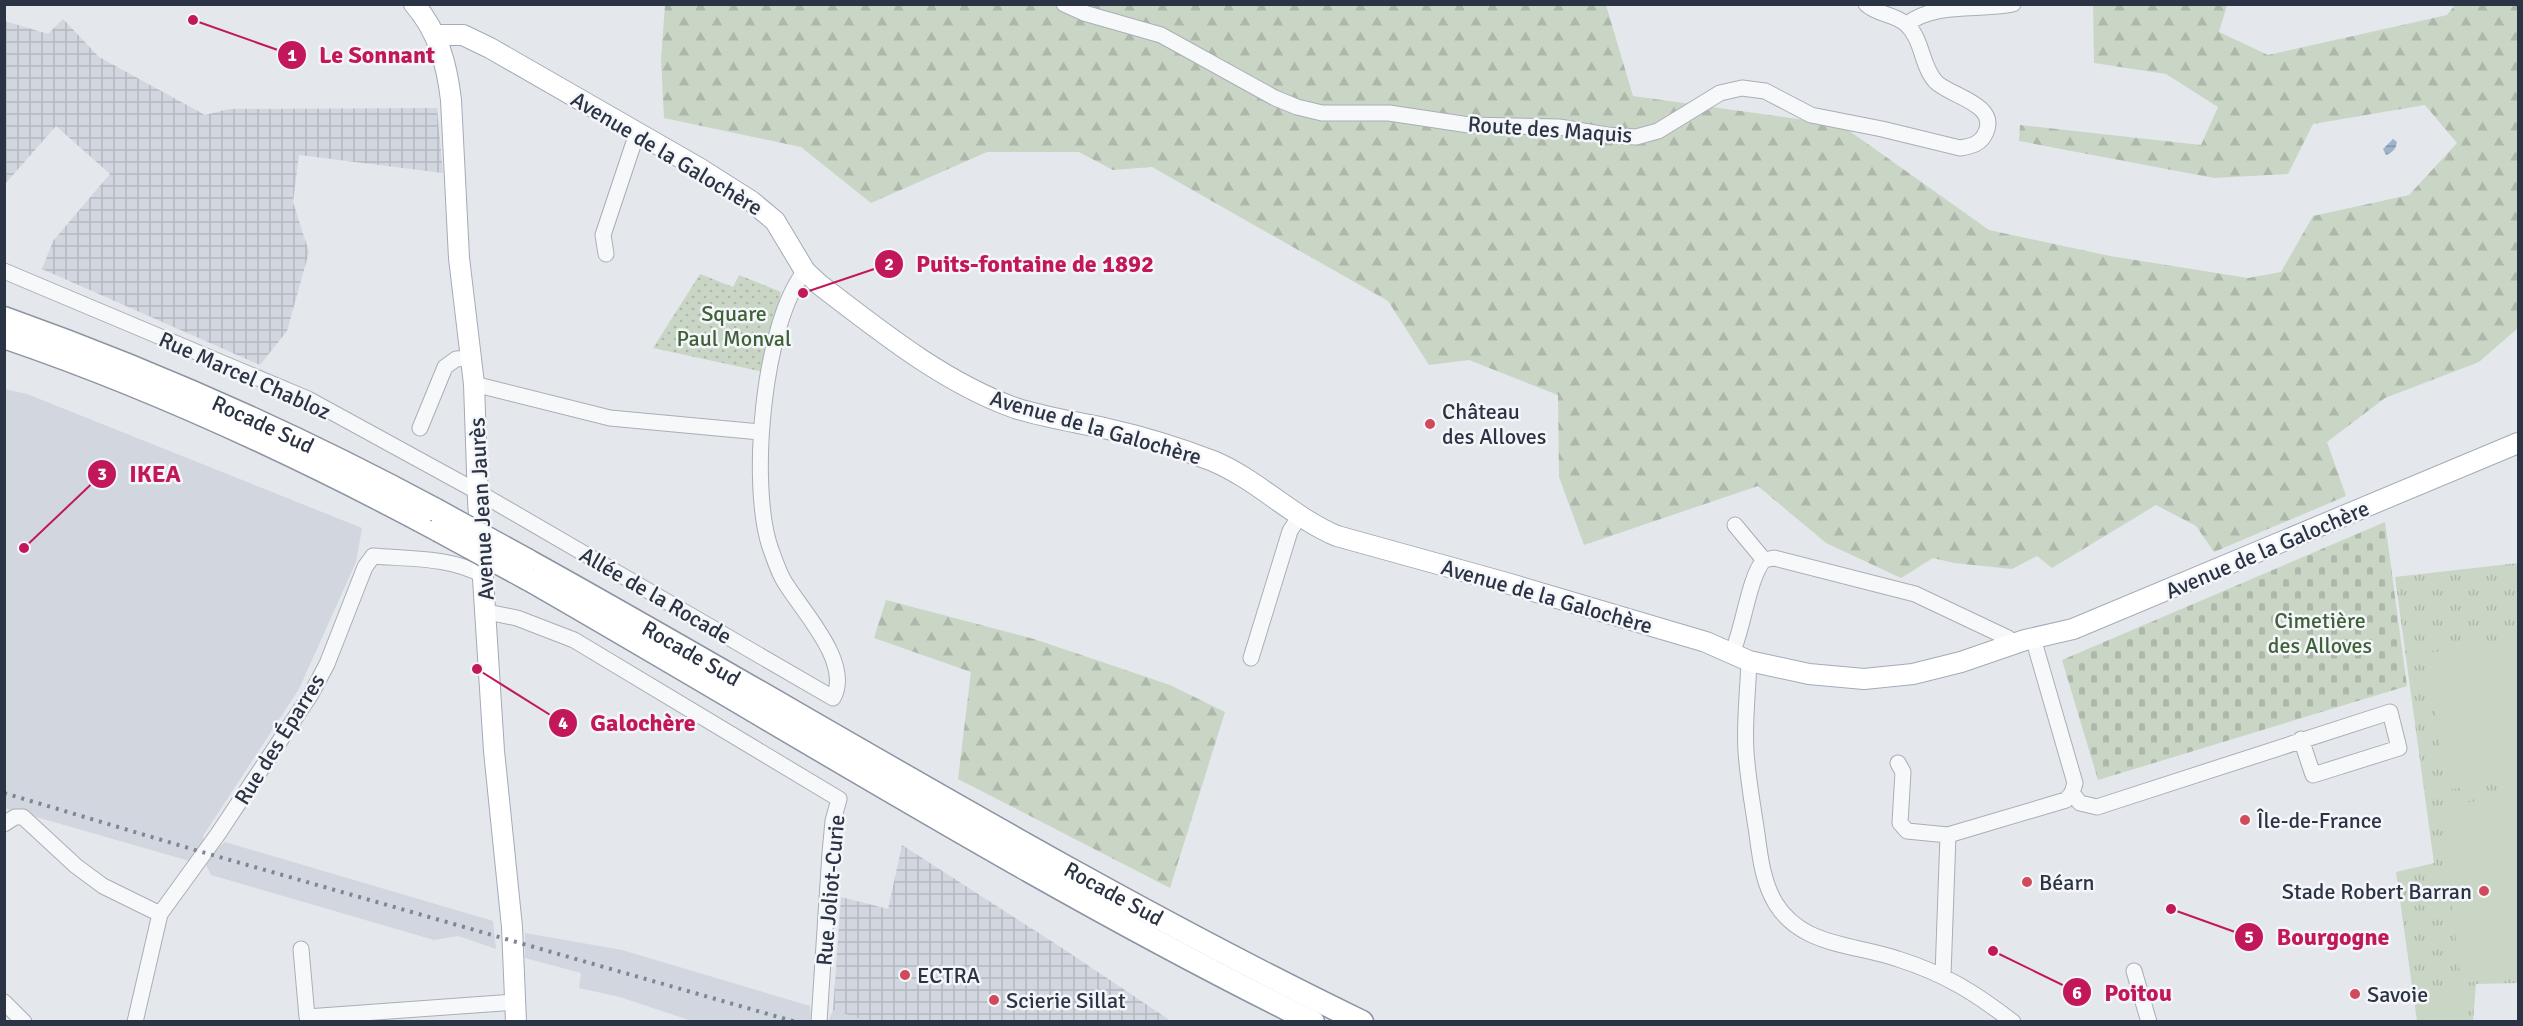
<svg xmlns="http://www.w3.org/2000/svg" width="2523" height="1026" viewBox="0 0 2523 1026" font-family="Signika,sans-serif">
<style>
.built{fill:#d2d6de}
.industrial{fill:url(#industrial-grid)}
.grass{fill:url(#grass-tufts)}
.forest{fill:url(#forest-firs)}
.cemetery{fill:url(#cemetery-stones)}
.park{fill:url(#park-dots)}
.garden{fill:#c9d6c5}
.water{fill:url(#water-rules)}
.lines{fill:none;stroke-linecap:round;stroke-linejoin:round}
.minor-casing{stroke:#a9aeb7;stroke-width:17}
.major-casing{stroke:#a3abb8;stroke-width:22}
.highway-casing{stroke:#8b94a3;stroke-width:25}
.minor{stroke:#f7f8fa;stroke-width:15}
.major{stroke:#fff;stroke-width:20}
.highway{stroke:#fff;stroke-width:22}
.rail{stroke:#7d8696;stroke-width:4;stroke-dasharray:3 6;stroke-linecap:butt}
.highway-bridge-casing{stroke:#8b94a3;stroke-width:25;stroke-linecap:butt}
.highway-bridge{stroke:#fff;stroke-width:22}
.poi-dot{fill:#d1495b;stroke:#f4f6f9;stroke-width:2}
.labels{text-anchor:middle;stroke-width:5;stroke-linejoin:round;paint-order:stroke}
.street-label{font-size:22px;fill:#2b3445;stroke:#f4f6f9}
.park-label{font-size:22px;fill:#3f6138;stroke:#f4f6f9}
.poi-label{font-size:22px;fill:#2b3445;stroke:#f4f6f9;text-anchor:start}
.leader{fill:none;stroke:#c2185b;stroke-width:2}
.callout-dot{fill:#c2185b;stroke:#f4f6f9;stroke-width:2}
.mark-label{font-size:18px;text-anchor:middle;font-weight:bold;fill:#fff}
.callout-label{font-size:24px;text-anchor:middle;font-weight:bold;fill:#c2185b;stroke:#f4f6f9;stroke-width:5;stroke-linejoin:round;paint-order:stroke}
</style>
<defs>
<pattern id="industrial-grid" width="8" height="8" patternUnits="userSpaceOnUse" patternTransform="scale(1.5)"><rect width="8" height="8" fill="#d2d6de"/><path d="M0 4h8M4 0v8" fill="none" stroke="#b4b8c0"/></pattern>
<pattern id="grass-tufts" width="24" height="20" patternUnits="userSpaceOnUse" patternTransform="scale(1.5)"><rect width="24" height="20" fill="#c9d6c5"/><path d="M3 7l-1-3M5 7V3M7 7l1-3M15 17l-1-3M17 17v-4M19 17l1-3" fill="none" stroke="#adb8ab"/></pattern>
<pattern id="forest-firs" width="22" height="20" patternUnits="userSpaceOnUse" patternTransform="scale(1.5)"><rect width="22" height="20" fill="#c9d6c5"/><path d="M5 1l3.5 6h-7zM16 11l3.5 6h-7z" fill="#adb8ab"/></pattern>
<pattern id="cemetery-stones" width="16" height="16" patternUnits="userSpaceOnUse" patternTransform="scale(1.5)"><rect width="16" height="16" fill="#c9d6c5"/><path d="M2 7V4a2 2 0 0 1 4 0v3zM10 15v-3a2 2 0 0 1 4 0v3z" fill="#adb8ab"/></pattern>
<pattern id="park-dots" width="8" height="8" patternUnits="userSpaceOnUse" patternTransform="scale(1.5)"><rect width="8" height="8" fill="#c9d6c5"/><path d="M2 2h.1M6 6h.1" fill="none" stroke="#adb8ab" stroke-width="1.8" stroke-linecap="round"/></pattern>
<pattern id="water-rules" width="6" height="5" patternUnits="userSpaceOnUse" patternTransform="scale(1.5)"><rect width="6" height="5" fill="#9fb4cc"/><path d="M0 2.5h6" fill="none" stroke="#8293a7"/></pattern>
</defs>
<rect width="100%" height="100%" fill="#e4e7ec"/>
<path class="built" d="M 4,389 L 27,394 L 362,528 L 356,562 L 299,689 L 203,836 L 205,848 L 193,862 L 5,808 Z
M 225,842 L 493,921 L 496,949 L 458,936 L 434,940 L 211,875 L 206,865 L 215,851 Z
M 525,933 L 622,950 L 810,1006 L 811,1021 L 692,1021 L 620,997 L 579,988 L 581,973 L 525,958 Z
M 833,1010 L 871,1021 L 828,1022 Z"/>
<path class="industrial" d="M 63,19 L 99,57 L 205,115 L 229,109 L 437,108 L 443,173 L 299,155 L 293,202 L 309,252 L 287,331 L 260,365 L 42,269 L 53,241 L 110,174 L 56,126 L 5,184 L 5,21 L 48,34 Z
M 902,845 L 1062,948 L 1171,1021 L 871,1022 L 833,1010 L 841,897 L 888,909 Z"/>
<path class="grass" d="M 2518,563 L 2518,983 L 2476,984 L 2473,1021 L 2417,1021 L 2396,872 L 2434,863 L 2395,577 Z"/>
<path class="forest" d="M 665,5 L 1606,5 L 1633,96 L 1841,125 L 1989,230 L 2110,256 L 2248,278 L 2281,272 L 2313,216 L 2409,195 L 2457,143 L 2425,105 L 2313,124 L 2288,174 L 2214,178 L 2019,141 L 2020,125 L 2201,145 L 2218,107 L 2166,74 L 2094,63 L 2093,5 L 2227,5 L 2219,32 L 2268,55 L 2447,15 L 2455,5 L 2518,5 L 2518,328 L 2479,362 L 2385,398 L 2327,442 L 2346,496 L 2214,552 L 2196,526 L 2156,505 L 2052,568 L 2037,556 L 2012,569 L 1954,563 L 1933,558 L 1901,578 L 1826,543 L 1758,486 L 1584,545 L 1559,477 L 1558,395 L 1469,360 L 1429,365 L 1388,301 L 1152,167 L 1113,170 L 1079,152 L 987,152 L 871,203 L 801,147 L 664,118 L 661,59 Z
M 886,600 L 1034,639 L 1170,685 L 1225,712 L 1170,888 L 958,779 L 971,672 L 874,638 Z"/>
<path class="cemetery" d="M 2385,522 L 2407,686 L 2098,780 L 2062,660 Z"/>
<path class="park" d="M 700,274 L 733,287 L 739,275 L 781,292 L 764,372 L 653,348 Z"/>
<path class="garden" d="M 2518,641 L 2518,780 L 2446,790 L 2428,653 Z
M 2518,796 L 2518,977 L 2461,983 L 2440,806 Z
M 2426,994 L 2466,994 L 2466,1021 L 2426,1021 Z"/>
<path class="water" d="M 2393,139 L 2397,142 C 2396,149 2392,153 2386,155 L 2383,149 Z"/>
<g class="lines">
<defs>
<path id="minor" d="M 1064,4 L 1084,13 L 1161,35 L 1275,98 L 1297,107 L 1322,113 L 1389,113 L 1469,125 L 1559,127 L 1607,135 L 1636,137 L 1658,131 L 1720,93 L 1742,88 L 1765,91 L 1811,115 L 1882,129 L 1960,148 C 1972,146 1981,144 1986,132 C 1998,104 1950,96 1936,82 C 1921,66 1923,40 1907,25 C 1896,14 1877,15 1866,4
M 1907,24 C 1936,2 1978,11 2013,4
M 606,254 L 603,235 L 637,133
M 4,271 L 308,399 L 478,492 L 833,698 C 853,663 801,610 784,581 C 778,571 774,558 770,547 C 749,484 763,323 805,271
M 474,384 L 610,418 L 760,432
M 420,428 L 445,367 L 456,359 L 472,358
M 1735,525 L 1764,560
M 487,612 L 517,618 L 574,640 L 839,799 L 833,821 L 830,853 L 819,1022
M 1732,653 C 1743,630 1749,576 1764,560 L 1774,558 L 1915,594 L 2008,638 L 2012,644
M 1251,658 L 1290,531 L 1299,517
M 1749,661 C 1748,691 1744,722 1746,752 C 1748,780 1753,807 1757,834 C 1760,857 1763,883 1776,904 C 1784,917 1796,927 1810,934 C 1837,947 1869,949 1898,959 C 1945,974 1974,992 2013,1022
M 1898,763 L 1903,772 L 1900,823 L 1907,831 L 1948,835
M 2072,793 L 2080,803 L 2097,807 L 2390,712 L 2399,748 L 2313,775 L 2301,739
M 4,824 L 15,817 L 23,817 L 76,866 L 103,886 L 160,914
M 301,949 L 307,1017 L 515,1002
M 2134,971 L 2149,1022
M 1943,975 L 1948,835 L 2066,800 L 2072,793 L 2075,783 L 2033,638
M 4,1002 L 24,1022
M 135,1022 L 160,914 L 218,834 L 311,694 L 327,664 L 365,567 L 373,556 C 410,559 452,557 484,576"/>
<path id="major" d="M 414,4 C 438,31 447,65 451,100 L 459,258 L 474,384 L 478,500 L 494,751 L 512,927 L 516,1022
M 434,35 L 463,35 L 490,48 L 699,168 L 751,201 L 775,221 L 805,271 L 820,285 C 880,331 943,382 1015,408 C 1046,418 1077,422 1108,429 C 1144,437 1179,448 1213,461 C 1258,480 1292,517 1337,536 L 1503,582 L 1706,642 L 1749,661 L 1809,674 L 1864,679 L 1913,674 L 1961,662 L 2025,640 L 2073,629 L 2518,443"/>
<g id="highway">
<path id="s1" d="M 4,318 C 153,371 297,435 436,510"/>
<path d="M 4,337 C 154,388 298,455 438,530"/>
<path id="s2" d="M 527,560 C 805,714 1075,883 1362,1022"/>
<path d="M 528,579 C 788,728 1043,889 1313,1022"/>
</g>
</defs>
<use href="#minor" class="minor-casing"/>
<use href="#major" class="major-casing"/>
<use href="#highway" class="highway-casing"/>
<use href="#minor" class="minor"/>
<use href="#major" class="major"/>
<use href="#highway" class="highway"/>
<path class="rail" d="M 4,793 L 202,852 L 796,1022"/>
<defs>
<path id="highway-bridge" d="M 436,510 L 527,560
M 438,530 L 528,579"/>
</defs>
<use href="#highway-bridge" class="highway-bridge-casing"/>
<use href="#highway-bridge" class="highway-bridge"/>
</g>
<g class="poi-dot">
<circle cx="1430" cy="424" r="6"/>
<circle cx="2245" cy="820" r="6"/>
<circle cx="2027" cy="882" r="6"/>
<circle cx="2484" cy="891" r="6"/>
<circle cx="905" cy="975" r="6"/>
<circle cx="2355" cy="994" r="6"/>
<circle cx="994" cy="1000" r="6"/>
</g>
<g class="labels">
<g class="street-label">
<text transform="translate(1550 129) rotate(4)" y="8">Route des Maquis</text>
<text transform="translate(667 153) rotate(31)" y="8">Avenue de la Galochère</text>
<text transform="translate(245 375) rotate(24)" y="8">Rue Marcel Chabloz</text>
<text dy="8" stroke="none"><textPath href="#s1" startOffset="280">Rocade Sud</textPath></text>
<text transform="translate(1096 427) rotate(16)" y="8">Avenue de la Galochère</text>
<text transform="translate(481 509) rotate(-93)" y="8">Avenue Jean Jaurès</text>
<text transform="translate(2267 549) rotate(-23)" y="8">Avenue de la Galochère</text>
<text transform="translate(656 595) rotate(30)" y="8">Allée de la Rocade</text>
<text transform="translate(1547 596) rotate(16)" y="8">Avenue de la Galochère</text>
<text dy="8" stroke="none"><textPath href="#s2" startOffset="189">Rocade Sud</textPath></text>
<text transform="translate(279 739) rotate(-58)" y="8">Rue des Éparres</text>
<text transform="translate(830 890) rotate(-85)" y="8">Rue Joliot-Curie</text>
<text dy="8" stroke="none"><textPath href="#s2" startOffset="675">Rocade Sud</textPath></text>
</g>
<g class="park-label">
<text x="734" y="321">Square<tspan x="734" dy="25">Paul Monval</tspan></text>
<text x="2320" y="628">Cimetière<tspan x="2320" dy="25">des Alloves</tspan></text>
</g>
<g class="poi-label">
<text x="1442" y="419">Château<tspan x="1442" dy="25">des Alloves</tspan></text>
<text x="2257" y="828">Île-de-France</text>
<text x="2039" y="890">Béarn</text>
<text x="2472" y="899" text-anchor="end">Stade Robert Barran</text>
<text x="917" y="983">ECTRA</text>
<text x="2367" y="1002">Savoie</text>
<text x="1006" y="1008">Scierie Sillat</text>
</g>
</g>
<path class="leader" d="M193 20L292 55M803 293L889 264M24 548L102 474M477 669L563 723M2171 909L2249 937M1993 951L2077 992"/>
<g class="callout-dot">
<circle cx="193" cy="20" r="6"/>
<circle cx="803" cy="293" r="6"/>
<circle cx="24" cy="548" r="6"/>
<circle cx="477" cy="669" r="6"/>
<circle cx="2171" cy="909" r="6"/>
<circle cx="1993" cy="951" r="6"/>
<circle cx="292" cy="55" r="15"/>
<circle cx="889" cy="264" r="15"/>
<circle cx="102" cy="474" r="15"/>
<circle cx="563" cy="723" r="15"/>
<circle cx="2249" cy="937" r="15"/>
<circle cx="2077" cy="992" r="15"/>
</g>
<g class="mark-label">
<text x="292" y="61">1</text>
<text x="889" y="270">2</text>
<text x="102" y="480">3</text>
<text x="563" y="729">4</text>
<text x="2249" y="943">5</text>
<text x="2077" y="999">6</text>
</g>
<g class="callout-label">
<text x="377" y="63">Le Sonnant</text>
<text x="1035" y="272">Puits-fontaine de 1892</text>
<text x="155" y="482">IKEA</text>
<text x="643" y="731">Galochère</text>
<text x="2333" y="945">Bourgogne</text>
<text x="2138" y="1001">Poitou</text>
</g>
<rect width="2523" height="1026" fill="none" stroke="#2b3445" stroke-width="12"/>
</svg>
